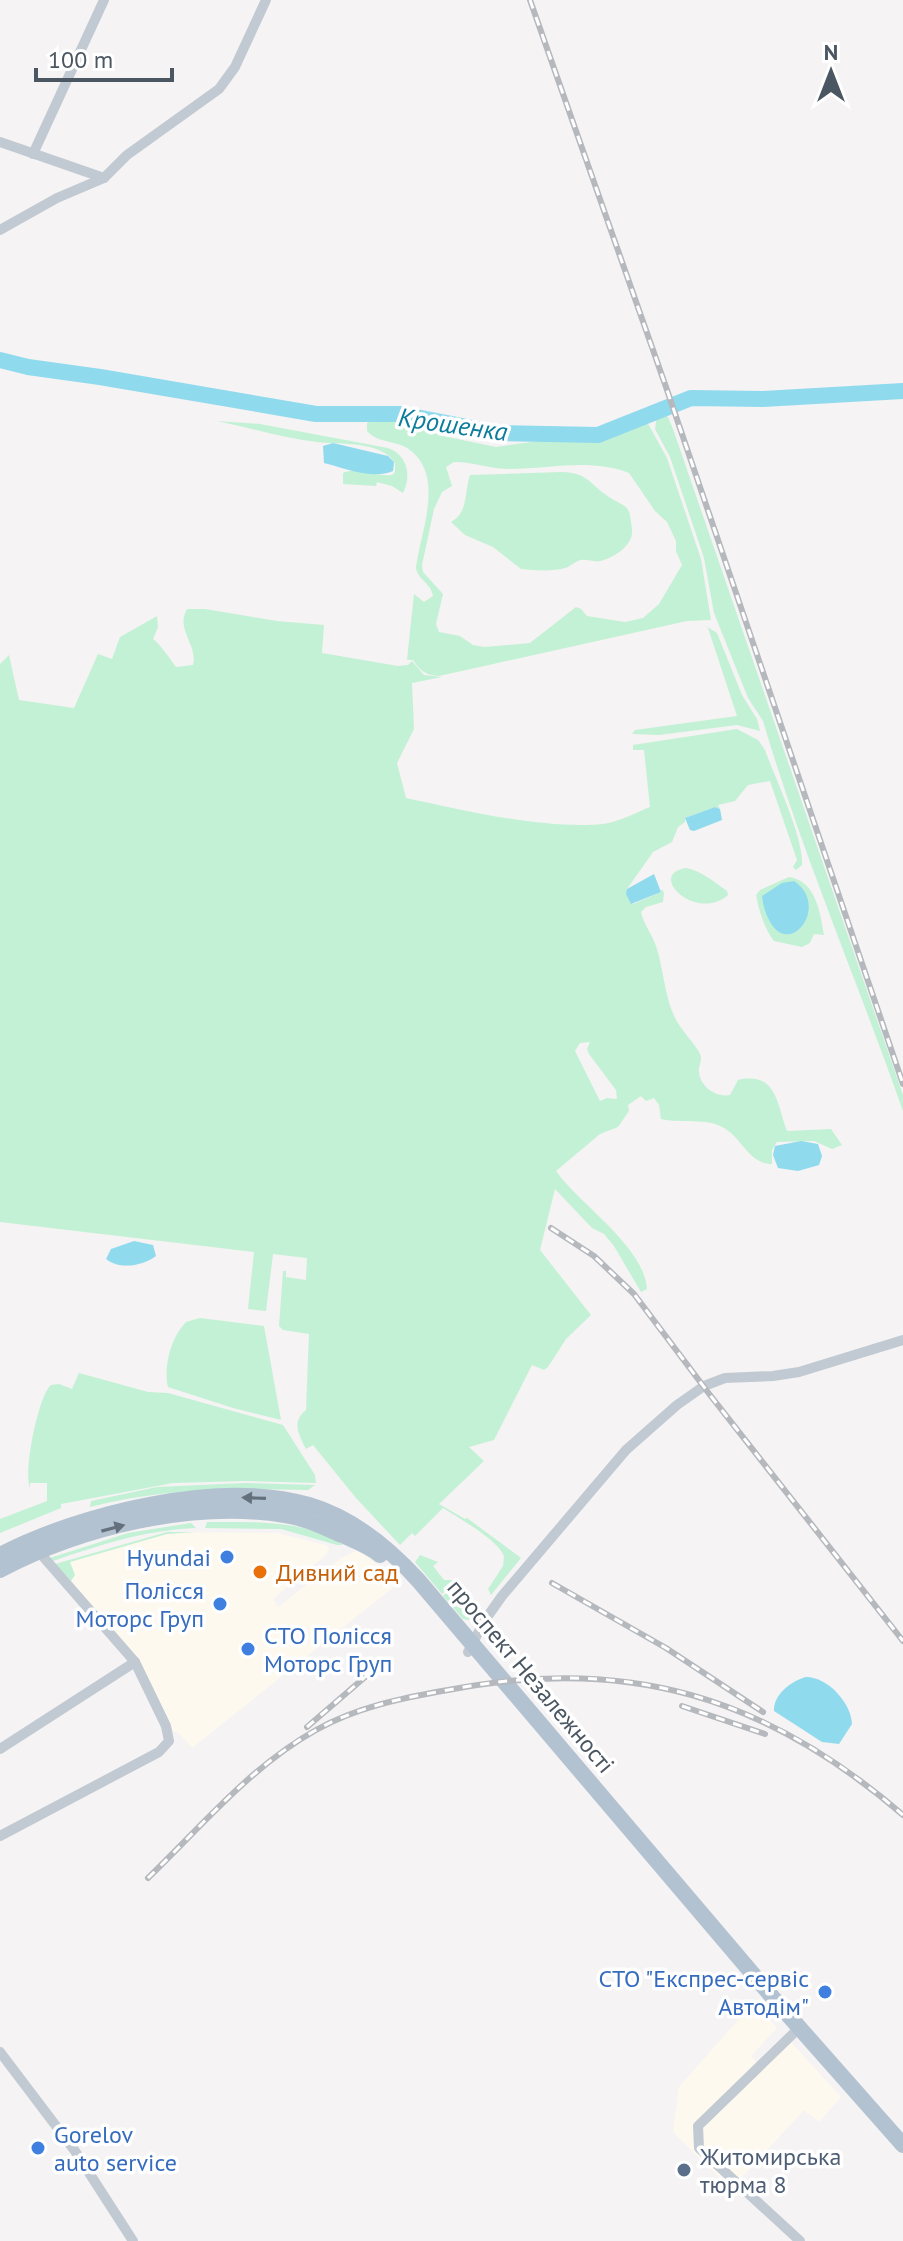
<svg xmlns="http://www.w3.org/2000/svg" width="903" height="2241" font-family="'PT Sans',sans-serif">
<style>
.commercial{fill:#fdf9ef}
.green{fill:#c3f1d5;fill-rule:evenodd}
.water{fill:#90daee}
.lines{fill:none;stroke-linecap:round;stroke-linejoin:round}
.river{stroke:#90daee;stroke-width:16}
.street{stroke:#c1cad2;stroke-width:10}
.primary{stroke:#b3c2d1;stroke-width:16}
.rail-casing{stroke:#b5b8bd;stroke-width:6}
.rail{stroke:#fff;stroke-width:3;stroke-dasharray:9;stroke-linecap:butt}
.oneway{fill:#64717d}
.shop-dot{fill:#3f7fe0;stroke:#fff;stroke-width:3}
.food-dot{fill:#e8710a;stroke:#fff;stroke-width:3}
.service-dot{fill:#5c6f8a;stroke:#fff;stroke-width:3}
.labels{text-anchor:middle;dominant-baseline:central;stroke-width:7;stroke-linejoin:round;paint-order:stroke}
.shop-label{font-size:24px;fill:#366cbe;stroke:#fff;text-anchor:end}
.food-label{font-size:24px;fill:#c56008;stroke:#fff;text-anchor:start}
.street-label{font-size:24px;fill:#4a5661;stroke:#fff}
.service-label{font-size:24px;fill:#4e5e75;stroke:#fff;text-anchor:start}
.water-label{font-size:26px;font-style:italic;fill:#0c7c9b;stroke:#fff}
</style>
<rect width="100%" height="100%" fill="#f5f3f3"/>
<g class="commercial">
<polygon points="167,1532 278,1533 326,1545 329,1549 327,1554 273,1599 278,1607 341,1558 358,1550 400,1582 192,1748 180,1734 173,1731 146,1675 55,1564"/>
<polygon points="755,2001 777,2028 751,2056 762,2067 790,2041 841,2097 819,2122 804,2110 731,2189 673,2132 679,2087"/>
</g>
<g class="green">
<path d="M661,413L668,417L673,429L903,1095V1111C857,980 802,853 763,721L748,698L714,613L704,558L670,457L655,429L657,415Z"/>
<path d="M641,418L646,420L667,458L701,559L711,620L687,621L439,676C426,675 420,671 413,660H407L414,594L424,602L433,596C431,583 418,580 416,568C420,532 447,474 407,448C394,440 377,443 367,431V423L373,420L412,419L428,424L438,435L496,447L603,432L625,421ZM454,462C473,462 491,469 510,469C549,469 591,458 629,473L655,511L667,522L676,541V551L682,565L659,604L643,618L625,622L587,616L581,609L576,607L530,643L484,647L473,645L460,636L439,632L436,624L443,594L423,572L422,565L434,509L442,492L452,486L446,467Z"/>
<path d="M217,421L260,424L388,448C407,455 412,475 403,493L392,486L377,482L376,486L343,484V473C356,467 377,477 392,475L395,472V463C380,440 340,445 317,442C284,438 250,428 217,421Z"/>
<path d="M562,472C589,473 589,484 609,497C628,509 629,503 632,529C634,545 614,558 600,561C594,562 587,559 581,560C575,561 570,567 565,568C551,572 535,570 521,569L493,547L465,535L451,522C469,512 464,492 470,475Z"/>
<path d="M187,609H205L277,621L324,625L322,653L398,666L408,665L412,661L424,675L442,677L412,683L414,729L397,763L406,798C461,810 547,830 603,824C619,822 635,813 650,807L644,750H633V745L737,729L758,740L765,750C775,778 804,838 802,865L796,870L793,867L797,860L770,781L748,785L735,801L718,805L720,809L715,807L685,818V822L678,827L672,842L653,852L627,889L633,904L661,892L662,889L664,893L663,902L646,907L641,912C644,925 652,934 656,946C664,970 664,995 675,1018C681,1030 696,1045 700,1054C703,1060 698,1066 699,1072C700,1087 717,1098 730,1095L738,1080C777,1071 777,1105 787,1131L831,1129L842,1145L832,1149L814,1141L777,1142L772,1150V1164C749,1164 743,1139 724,1128C707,1117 681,1124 661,1119L659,1105L654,1098L646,1101L641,1096L628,1105L629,1111L618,1127L600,1134L556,1171C579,1204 644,1246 647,1289L641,1292L614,1246L604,1234L592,1228L555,1189L540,1250L591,1315L566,1339L548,1367L544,1370L532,1365L494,1440L469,1447L484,1461L439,1504L465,1519L467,1518L521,1558L491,1595L488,1589L503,1566L504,1556C497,1539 460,1519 443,1508L415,1536L412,1533L400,1545L356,1498L313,1445L306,1449C299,1435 291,1422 306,1410L309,1334L283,1330L279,1326L283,1271H286V1277L306,1280L307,1258L273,1254L266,1311L248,1309L254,1252L0,1222V664L9,655L19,700L74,708L98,654L112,659L120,637L157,616L158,627L153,639C158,642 172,661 176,667L193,665C198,644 175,630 187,609ZM590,1042L587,1049L589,1054L616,1090L617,1099L607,1098L600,1101L575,1051L580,1043Z"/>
<polygon points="704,625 717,633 742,695 757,719 760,731 737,725 659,735 632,734 635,730 737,716 708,628"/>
<path d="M686,868C702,871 714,882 727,891L728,895C696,923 646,874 686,868Z"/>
<path d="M789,877C816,881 820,912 824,935L814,934L810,943L802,947L774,941C764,928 759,911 756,895L760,890Z"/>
<path d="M200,1318L264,1326L281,1420L233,1408L168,1387C163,1367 171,1337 186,1322Z"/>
<path d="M79,1373L148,1392L168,1393L283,1425L315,1475L316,1483L245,1481L173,1483L61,1504V1508L0,1533V1519L47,1501V1483H30V1488C23,1473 38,1396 51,1385L59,1384L72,1389Z"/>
<path d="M245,1483L315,1485L308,1490C233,1488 162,1488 90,1507L91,1501L157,1487Z"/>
<path d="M207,1522C252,1522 305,1519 343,1545H337L281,1529L205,1528Z"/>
<path d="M191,1523L196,1528C146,1530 99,1545 53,1561L50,1558L128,1533Z"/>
<polygon points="167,1532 195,1532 167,1534 70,1562 75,1575 71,1581 55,1564"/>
<polygon points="420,1555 438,1562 433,1566 444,1580 456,1580 442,1594 415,1562"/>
<path d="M457,1581C468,1592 479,1606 469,1620L463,1619L443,1596Z"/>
</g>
<g class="water">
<path d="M333,443L388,456L394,462L393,471C373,480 344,468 324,463L323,446Z"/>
<polygon points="715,807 720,809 722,820 694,831 690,830 685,818"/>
<polygon points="654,874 661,892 631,904 626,894 627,889"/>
<path d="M794,881C831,906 789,960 769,920C765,912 763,905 762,896L782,883Z"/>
<polygon points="801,1141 818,1144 822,1156 819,1165 798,1171 778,1168 773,1155 775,1146"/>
<path d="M134,1241L153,1245L156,1256C143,1266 119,1270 106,1259L111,1249Z"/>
<path d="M806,1677C828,1677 851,1703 852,1724L839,1744L822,1742L774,1711C773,1695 791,1681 806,1677Z"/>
</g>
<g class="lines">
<polyline class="river" points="0,360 28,367 100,377 316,414 401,414 498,433 598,435 691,398 763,399 903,391"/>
<g class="street">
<polyline points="0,142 104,178"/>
<polyline points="33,154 104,0"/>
<polyline points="0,230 57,198 104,178 127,155 219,89 235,67 266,0"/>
<polyline points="468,1652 485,1620 502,1596 626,1450 677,1405 704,1386 725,1378 773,1376 799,1372 903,1340"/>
<polyline points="0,1749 135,1662"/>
<polyline points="0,1836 159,1752 169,1741 166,1726 135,1662 39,1552"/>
<polyline points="799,2028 698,2126 699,2148 800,2241"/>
<polyline points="0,2052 75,2151 133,2241"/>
</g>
<g class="primary">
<path d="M0,1555C81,1513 219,1479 309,1505C353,1518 388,1547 418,1580L774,1999L903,2145"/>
<path d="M0,1570C81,1527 193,1500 285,1515C305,1518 323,1527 342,1535C355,1541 369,1546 380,1555"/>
</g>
<defs>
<g id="rail">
<polyline points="530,0 666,387 903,1084"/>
<polyline points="551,1228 594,1256 634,1294 710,1395 903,1641"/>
<polyline points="552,1583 666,1648 763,1712"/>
<polyline points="682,1706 765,1734"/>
<polyline points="307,1727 379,1665"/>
<path d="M148,1878C201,1827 250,1767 316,1730C357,1707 402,1698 448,1690C628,1655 766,1697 903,1815"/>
</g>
</defs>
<use href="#rail" class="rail-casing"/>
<use href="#rail" class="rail"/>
</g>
<defs><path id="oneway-solid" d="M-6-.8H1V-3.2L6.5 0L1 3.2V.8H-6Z" transform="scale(2)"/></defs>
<g class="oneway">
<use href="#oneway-solid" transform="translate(254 1498) rotate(-178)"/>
<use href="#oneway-solid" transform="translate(113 1528) rotate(-15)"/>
</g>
<g class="shop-dot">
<circle cx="227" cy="1557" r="8"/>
<circle cx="220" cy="1604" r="8"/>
<circle cx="248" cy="1649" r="8"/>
<circle cx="825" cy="1992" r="8"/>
<circle cx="38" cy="2148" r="8"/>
</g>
<circle class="food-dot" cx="260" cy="1572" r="8"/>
<circle class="service-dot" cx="684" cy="2170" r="8"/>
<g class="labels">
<g class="shop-label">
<text x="211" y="1557">Hyundai</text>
<text x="204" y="1590">Полісся<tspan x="204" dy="28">Моторс Груп</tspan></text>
<text x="264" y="1635" text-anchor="start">СТО Полісся<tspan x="264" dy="28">Моторс Груп</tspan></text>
<text x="809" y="1978">СТО "Експрес-сервіс<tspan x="809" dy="28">Автодім"</tspan></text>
<text x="54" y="2134" text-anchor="start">Gorelov<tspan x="54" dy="28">auto service</tspan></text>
</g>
<g class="food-label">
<text x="276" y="1572">Дивний сад</text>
</g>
<g class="street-label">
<text transform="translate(531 1676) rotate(50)">проспект Незалежності</text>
</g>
<g class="service-label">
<text x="700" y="2156">Житомирська<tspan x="700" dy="28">тюрма 8</tspan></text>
</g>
<g class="water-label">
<text transform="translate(453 424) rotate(8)">Крошенка</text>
</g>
</g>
<g transform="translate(831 72)" stroke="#ffffff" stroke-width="6" paint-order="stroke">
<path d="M0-6L14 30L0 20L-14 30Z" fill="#4a5661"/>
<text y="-12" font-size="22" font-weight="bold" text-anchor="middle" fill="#4a5661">N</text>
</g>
<path d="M36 68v12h136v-12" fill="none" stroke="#4a5661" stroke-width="4"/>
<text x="48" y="68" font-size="24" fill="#4a5661" stroke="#ffffff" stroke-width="6" paint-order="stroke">100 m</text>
</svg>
